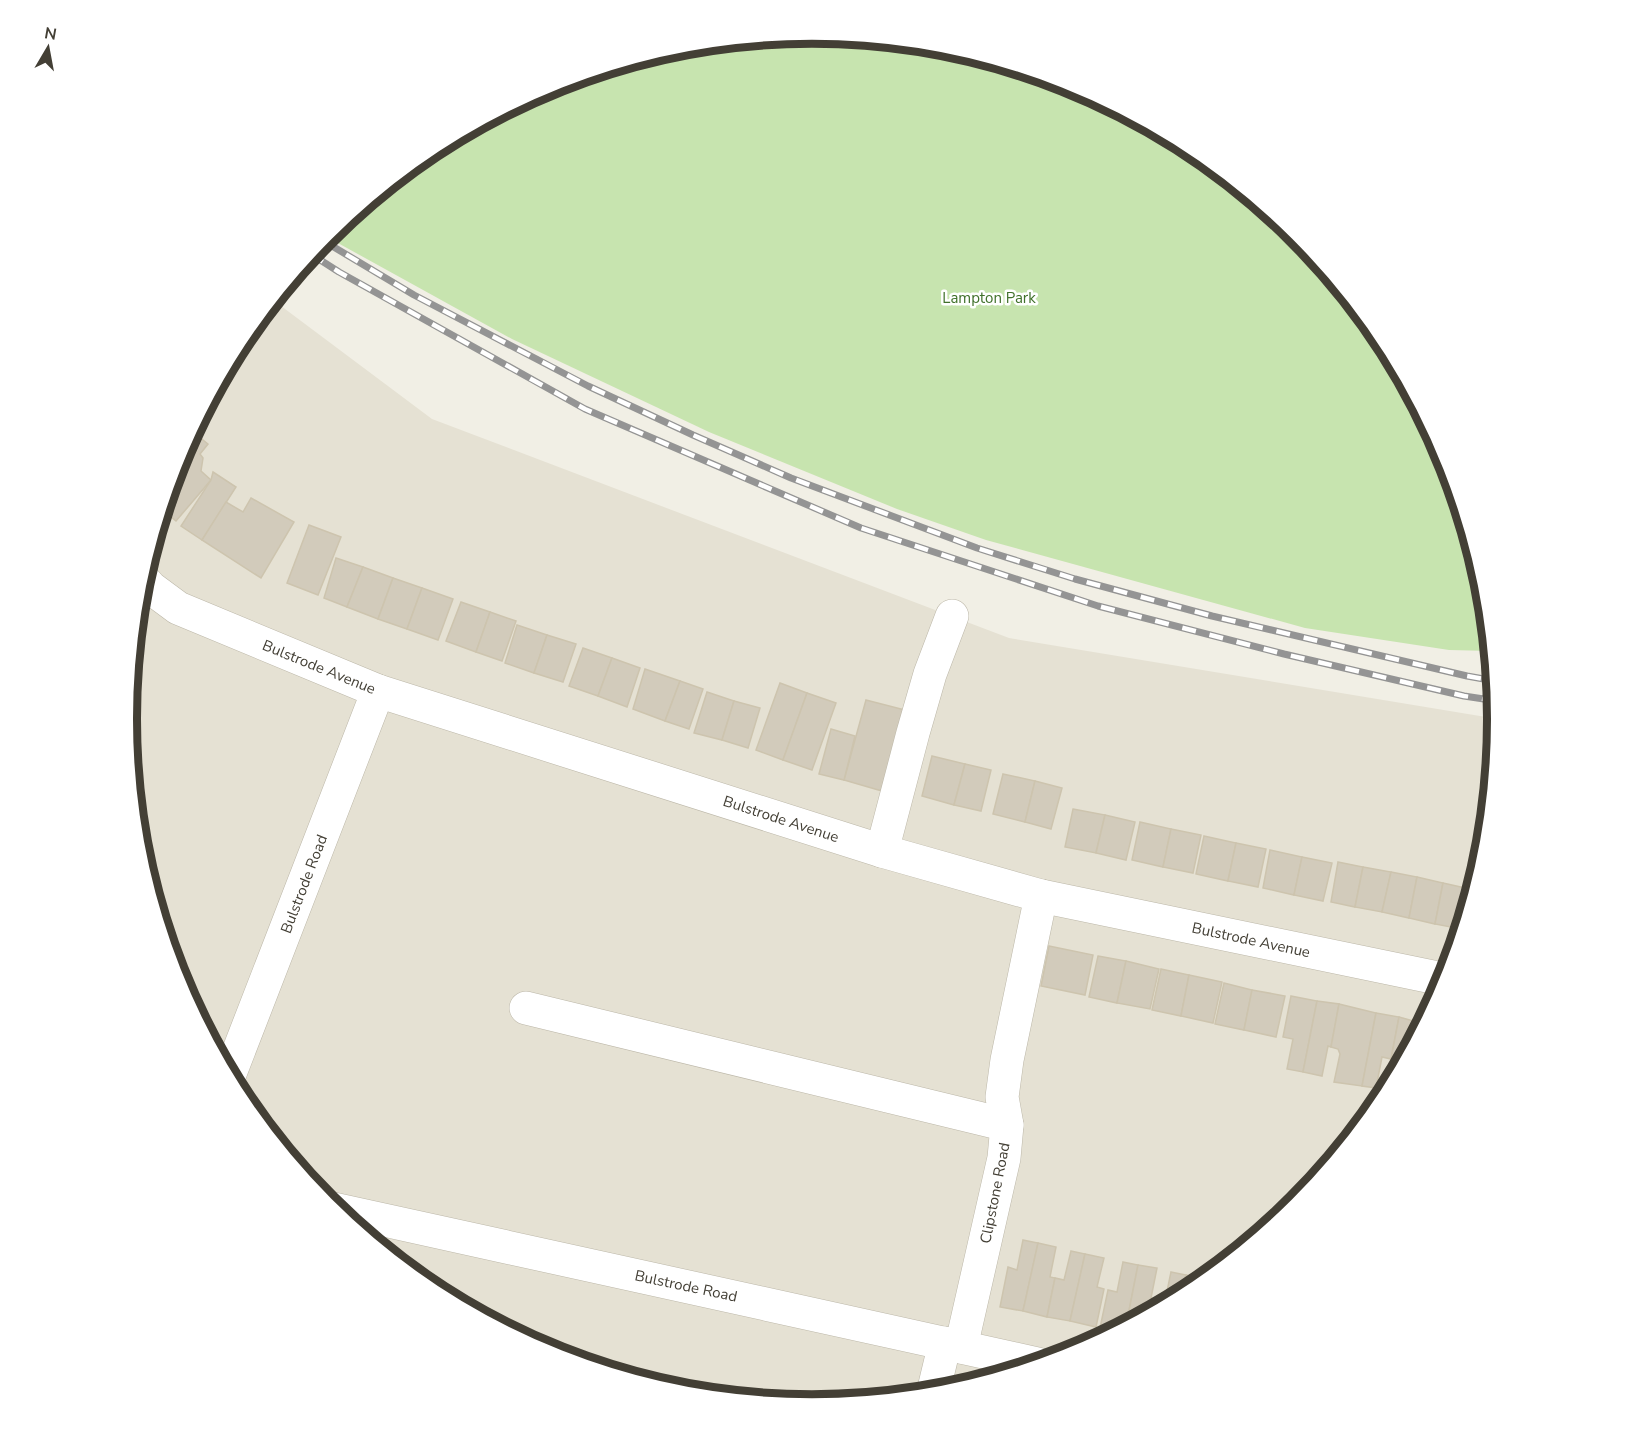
<svg xmlns="http://www.w3.org/2000/svg" width="1625" height="1438" font-family="'Nunito Sans',sans-serif">
<style>
.residential{fill:#e5e1d3}
.green{fill:#c7e4af}
.building{fill:#d2cbbb;stroke:#cdc4ae;stroke-width:1.5}
.lines{fill:none;stroke-linecap:round;stroke-linejoin:round}
.minor-casing{stroke:#bcb7a8;stroke-width:34}
.minor{stroke:#fff;stroke-width:33}
.rail-casing{stroke:#949494;stroke-width:7}
.rail{stroke:#fff;stroke-width:4.5;stroke-dasharray:14;stroke-linecap:butt}
.labels{text-anchor:middle;dominant-baseline:central;stroke-width:5;stroke-linejoin:round;paint-order:stroke}
.park-label{font-size:15px;fill:#40712b;stroke:#fff}
.street-label{font-size:15px;fill:#433f35;stroke:#fff}
.rim{fill:none;stroke:#433f35;stroke-width:8}
</style>
<rect width="100%" height="100%" fill="#f1efe5"/>
<polygon class="residential" points="273,300 432,419 1009,638 1498,719 1485,853 1446,982 1383,1100 1297,1204 1193,1290 1075,1353 946,1392 812,1405 678,1392 550,1353 431,1289 327,1204 242,1100 179,981 140,852 127,719 140,585 179,456 242,338"/>
<polygon class="green" points="812,33 947,46 1075,85 1194,149 1298,234 1383,338 1446,457 1485,586 1492,651 1449,650 1305,628 986,540 897,509 709,432 512,339 327,237 328,233 432,148 550,85 679,46"/>
<g class="building">
<polygon points="192,431 208,444 200,454 203,458 201,471 211,480 176,521 163,510 179,456"/>
<polygon points="213,472 236,487 202,540 181,526 211,480"/>
<polygon points="251,498 294,522 261,578 202,540 226,502 243,512"/>
<polygon points="309,525 341,537 318,595 287,583"/>
<polygon points="336,558 363,567 347,607 324,598"/>
<polygon points="363,567 393,578 378,619 347,607"/>
<polygon points="393,578 422,588 407,629 378,619"/>
<polygon points="422,588 453,599 438,640 407,629"/>
<polygon points="461,602 490,612 476,652 446,641"/>
<polygon points="490,612 516,621 502,661 476,652"/>
<polygon points="517,625 547,635 534,673 505,663"/>
<polygon points="547,635 576,644 563,682 534,673"/>
<polygon points="583,648 612,658 598,696 569,686"/>
<polygon points="612,658 640,668 627,707 598,696"/>
<polygon points="645,669 680,681 665,721 633,709"/>
<polygon points="680,681 703,689 689,729 665,721"/>
<polygon points="780,683 807,693 783,760 756,750"/>
<polygon points="707,692 734,701 722,740 694,733"/>
<polygon points="807,693 836,703 812,770 783,760"/>
<polygon points="866,700 905,710 882,791 844,780"/>
<polygon points="734,701 760,708 748,748 722,740"/>
<polygon points="831,729 855,736 844,780 819,774"/>
<polygon points="932,756 965,764 954,805 922,796"/>
<polygon points="965,764 991,770 981,811 954,805"/>
<polygon points="1003,774 1035,781 1025,822 993,814"/>
<polygon points="1035,781 1062,788 1051,829 1025,822"/>
<polygon points="1073,809 1105,815 1096,853 1065,847"/>
<polygon points="1105,815 1135,822 1126,860 1096,853"/>
<polygon points="1140,822 1171,829 1163,867 1132,860"/>
<polygon points="1171,829 1201,835 1193,873 1163,867"/>
<polygon points="1204,836 1236,843 1228,881 1196,874"/>
<polygon points="1236,843 1266,849 1258,887 1228,881"/>
<polygon points="1270,850 1302,857 1294,895 1263,888"/>
<polygon points="1302,857 1332,863 1323,901 1294,895"/>
<polygon points="1338,862 1363,867 1355,907 1331,902"/>
<polygon points="1363,867 1391,872 1382,912 1355,907"/>
<polygon points="1391,872 1417,877 1409,918 1382,912"/>
<polygon points="1417,877 1443,883 1435,924 1409,918"/>
<polygon points="1443,883 1470,889 1461,929 1435,924"/>
<polygon points="1470,889 1474,890 1462,929 1461,929"/>
<polygon points="1049,946 1093,955 1085,995 1041,986"/>
<polygon points="1098,956 1126,961 1117,1003 1089,997"/>
<polygon points="1126,961 1159,969 1150,1009 1117,1003"/>
<polygon points="1161,969 1189,975 1181,1016 1152,1010"/>
<polygon points="1189,975 1222,982 1213,1023 1181,1016"/>
<polygon points="1224,983 1252,990 1244,1030 1215,1024"/>
<polygon points="1252,990 1285,996 1276,1037 1244,1030"/>
<polygon points="1291,996 1317,1001 1303,1072 1287,1069 1293,1039 1283,1037"/>
<polygon points="1317,1001 1339,1004 1331,1047 1328,1046 1322,1076 1303,1072"/>
<polygon points="1339,1004 1376,1013 1362,1086 1334,1082 1340,1054 1338,1049 1331,1047"/>
<polygon points="1376,1013 1399,1017 1391,1059 1382,1057 1376,1088 1362,1086"/>
<polygon points="1399,1017 1424,1024 1396,1076 1399,1060 1391,1059"/>
<polygon points="1023,1240 1038,1243 1023,1311 1000,1307 1008,1267 1017,1270"/>
<polygon points="1038,1243 1056,1247 1050,1277 1055,1278 1047,1317 1023,1311"/>
<polygon points="1071,1251 1085,1254 1070,1321 1047,1317 1055,1278 1064,1280"/>
<polygon points="1085,1254 1104,1258 1097,1287 1104,1289 1096,1327 1070,1321"/>
<polygon points="1123,1262 1138,1265 1126,1326 1115,1331 1100,1328 1108,1290 1117,1292"/>
<polygon points="1138,1265 1157,1268 1151,1298 1155,1299 1153,1311 1126,1326"/>
<polygon points="1171,1272 1186,1275 1181,1296 1153,1311 1155,1299 1165,1301"/>
<polygon points="1186,1275 1204,1279 1203,1281 1193,1290 1181,1296"/>
</g>
<g class="lines">
<defs>
<g id="minor">
<polyline points="142,578 151,588 178,608 378,691 882,851 1041,896 1447,980"/>
<polyline points="882,851 913,733 930,674 952,616"/>
<polyline points="526,1008 1007,1125"/>
<polyline points="229,1076 378,691"/>
<polyline points="334,1209 1038,1364"/>
<polyline points="961,1347 1004,1158 1007,1125 1002,1097 1007,1060 1041,896"/>
<polyline points="933,1393 945,1343"/>
</g>
</defs>
<use href="#minor" class="minor-casing"/>
<use href="#minor" class="minor"/>
<defs>
<g id="rail">
<polyline points="322,240 414,295 588,386 693,435 791,478 977,548 1075,579 1212,616 1467,676 1495,681"/>
<polyline points="311,254 339,272 585,409 861,528 1098,606 1284,654 1464,696 1497,701"/>
</g>
</defs>
<use href="#rail" class="rail-casing"/>
<use href="#rail" class="rail"/>
</g>
<g class="labels">
<g class="park-label">
<text x="989" y="298">Lampton Park</text>
</g>
<g class="street-label">
<text transform="translate(319 667) rotate(22)">Bulstrode Avenue</text>
<text transform="translate(781 819) rotate(18)">Bulstrode Avenue</text>
<text transform="translate(304 884) rotate(-69)">Bulstrode Road</text>
<text transform="translate(1251 940) rotate(12)">Bulstrode Avenue</text>
<text transform="translate(995 1193) rotate(-79)">Clipstone Road</text>
<text transform="translate(686 1286) rotate(12)">Bulstrode Road</text>
</g>
</g>
<path d="M0 0H1625V1438H0ZM137 719a675 675 0 1 1 1350 0a675 675 0 1 1-1350 0Z" fill="#fff" fill-rule="evenodd"/>
<path class="rim" d="M137 719a675 675 0 1 1 1350 0a675 675 0 1 1-1350 0Z"/>
<g transform="translate(48 48) rotate(10)" stroke="#ffffff" stroke-width="4.5" paint-order="stroke">
<path d="M0-4.5L10 22L0 15L-10 22Z" fill="#433f35"/>
<text y="-9" font-size="16" font-weight="bold" text-anchor="middle" fill="#433f35">N</text>
</g>
</svg>
